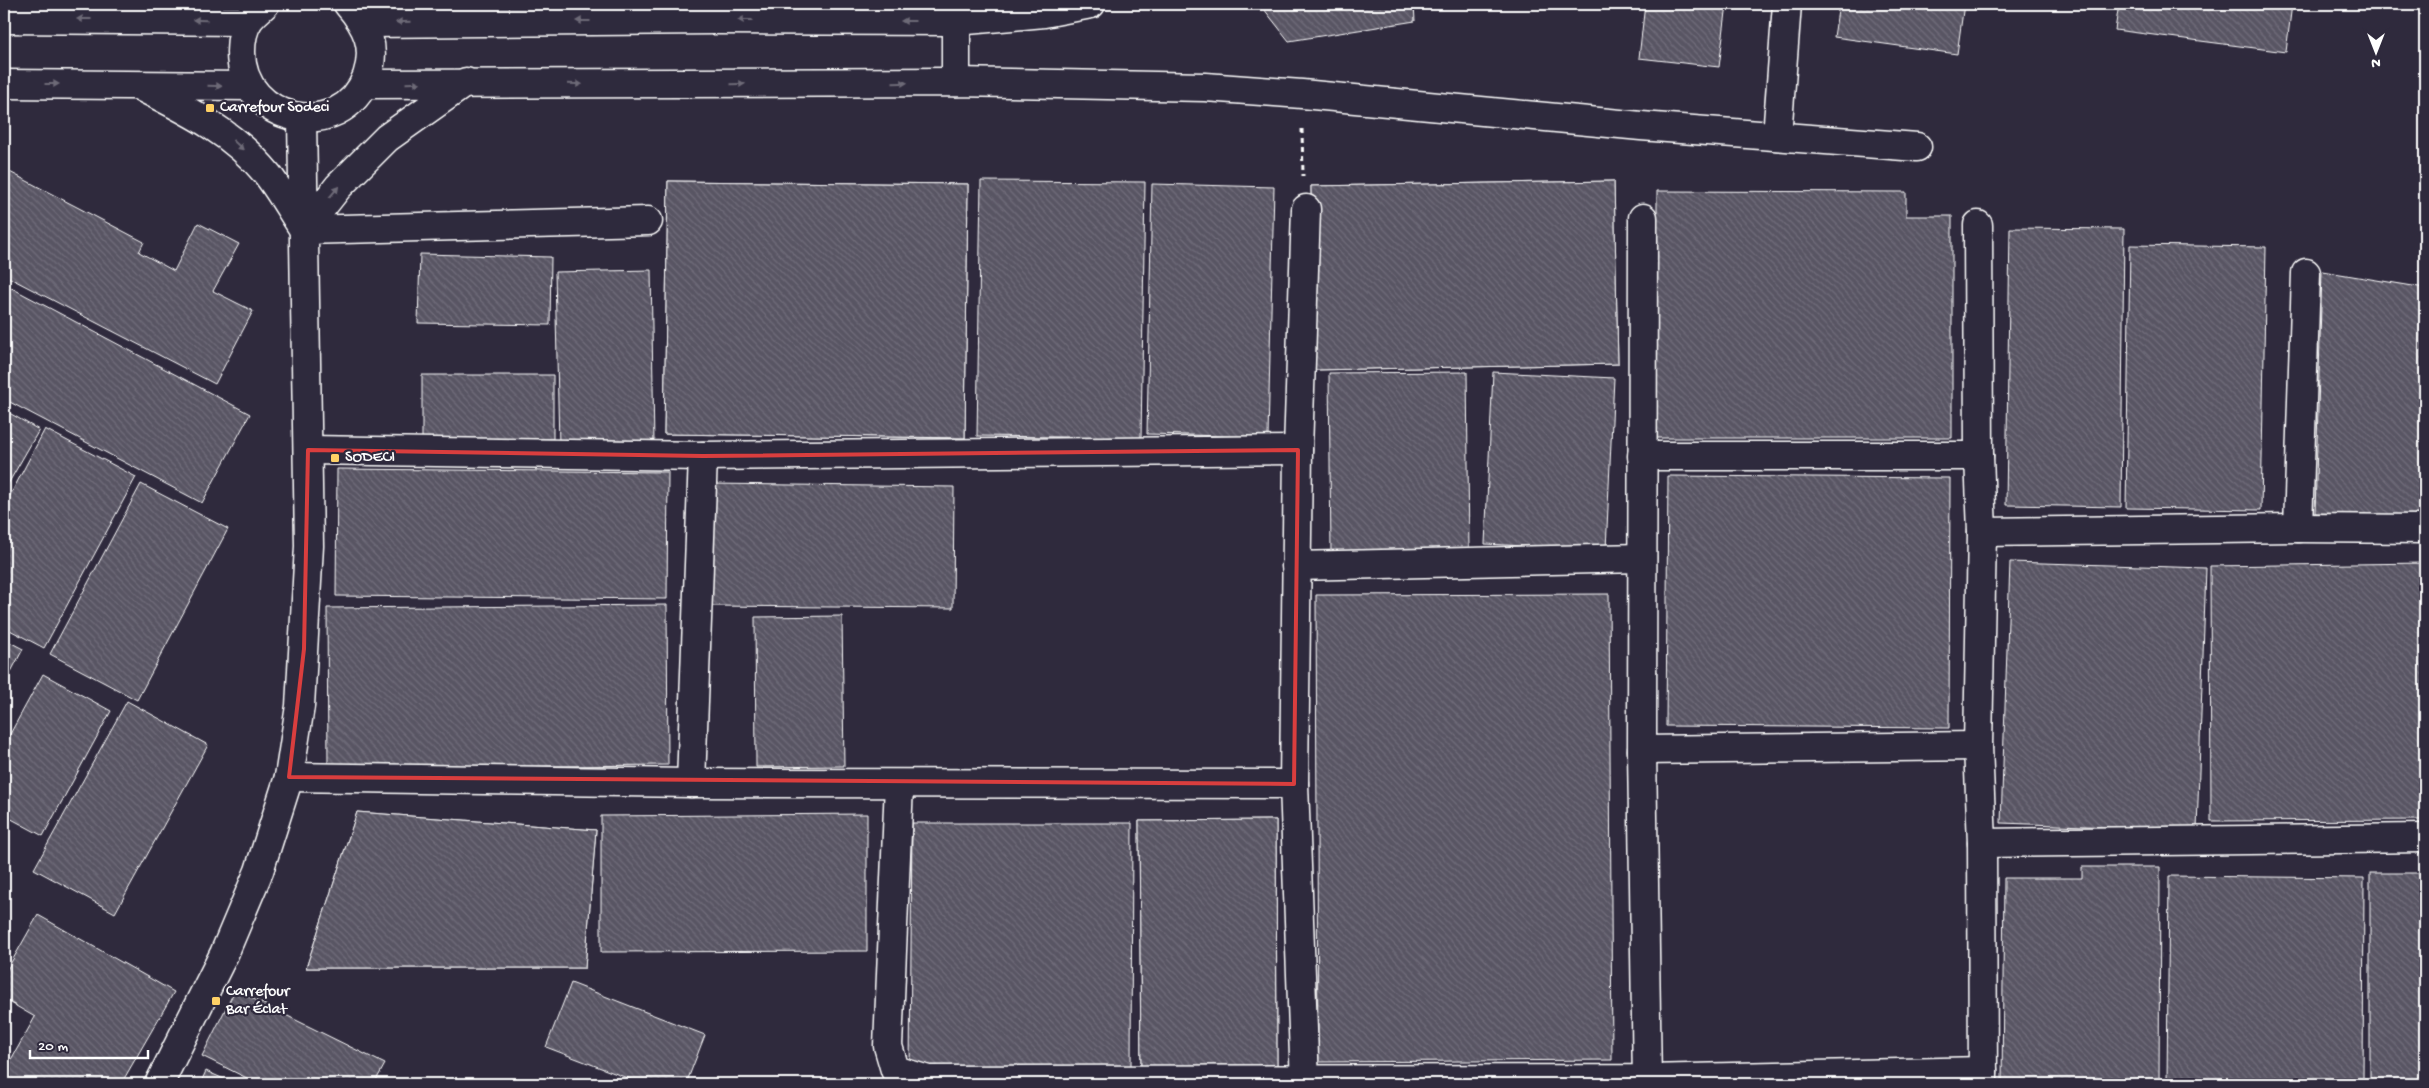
<svg xmlns="http://www.w3.org/2000/svg" width="2429" height="1088" font-family="'Gochi Hand',sans-serif">
<style>
.building{fill:url(#building-back-hatch);stroke:#fff}
.lines{fill:none;stroke-linecap:round;stroke-linejoin:round}
.street-casing{stroke:#fff;stroke-width:31}
.secondary-casing{stroke:#fff;stroke-width:31}
.path{stroke:#fff;stroke-width:3;stroke-dasharray:5 4;stroke-linecap:butt}
.street{stroke:#2f2a3d;stroke-width:28}
.secondary{stroke:#2f2a3d;stroke-width:28}
.oneway{fill:#6d6a77}
.marked{fill:none;stroke:#da3e3e;stroke-width:4;stroke-linejoin:round}
.poi-dot{fill:#ffd166;stroke:#2f2a3d;stroke-width:2}
.labels{text-anchor:middle;dominant-baseline:central;stroke-width:4.5;stroke-linejoin:round;paint-order:stroke}
.poi-label{font-size:16px;fill:#fff;stroke:#2f2a3d;text-anchor:start}
</style>
<defs>
<pattern id="building-back-hatch" width="6" height="6" patternUnits="userSpaceOnUse" patternTransform="scale(1.25)"><rect width="6" height="6" fill="#595564"/><path d="M-1 5l2 2M0 0l6 6M5-1l2 2" fill="none" stroke="#726e7b"/></pattern>
</defs>
<rect width="100%" height="100%" fill="#2f2a3d"/>
<filter id="ink" filterUnits="userSpaceOnUse"><feTurbulence type="fractalNoise" baseFrequency=".02" numOctaves="2"/><feDisplacementMap in="SourceGraphic" scale="10" xChannelSelector="R" yChannelSelector="G"/><feConvolveMatrix kernelMatrix="1 2 1 2 8 2 1 2 1" color-interpolation-filters="sRGB"/></filter>
<g filter="url(#ink)">
<g class="building">
<polygon points="1260,4 1414,4 1415,21 1289,41"/>
<polygon points="1645,4 1727,4 1719,67 1639,58"/>
<polygon points="1839,4 1964,4 1957,54 1834,37"/>
<polygon points="2119,4 2292,4 2286,52 2115,30"/>
<polygon points="4,169 144,242 139,252 174,271 198,223 239,244 213,291 253,311 215,384 4,275"/>
<polygon points="668,181 968,184 965,438 664,434"/>
<polygon points="668,181 968,184 965,438 664,434"/>
<polygon points="981,181 1145,182 1141,438 977,436"/>
<polygon points="1614,181 1618,364 1314,370 1311,186"/>
<polygon points="1614,181 1618,364 1314,370 1311,186"/>
<polygon points="1152,184 1274,187 1268,437 1147,434"/>
<polygon points="1657,191 1906,192 1906,216 1952,216 1952,438 1657,438"/>
<polygon points="2010,228 2124,229 2121,507 2006,505"/>
<polygon points="2130,245 2266,247 2261,510 2126,508"/>
<polygon points="420,254 551,257 550,325 418,323"/>
<polygon points="651,270 654,443 559,445 555,272"/>
<polygon points="2322,271 2425,288 2425,516 2315,513"/>
<polygon points="4,284 250,414 202,503 4,399"/>
<polygon points="1467,372 1469,551 1331,553 1329,373"/>
<polygon points="1493,372 1614,378 1606,550 1485,544"/>
<polygon points="422,375 553,375 553,439 422,438"/>
<polygon points="4,410 39,430 4,491"/>
<polygon points="45,429 136,477 44,648 4,627 4,507"/>
<polygon points="337,469 668,472 667,599 336,596"/>
<polygon points="1668,476 1950,478 1949,728 1666,726"/>
<polygon points="141,484 228,529 137,700 50,654"/>
<polygon points="712,484 954,487 953,608 711,606"/>
<polygon points="2010,562 2206,568 2197,830 2001,823"/>
<polygon points="2425,563 2425,820 2211,821 2210,566"/>
<polygon points="1609,594 1612,1060 1318,1062 1316,595"/>
<polygon points="667,605 668,765 328,768 327,608"/>
<polygon points="842,616 844,766 756,767 755,617"/>
<polygon points="4,639 23,649 4,685"/>
<polygon points="43,674 111,711 43,836 4,815 4,745"/>
<polygon points="127,701 208,745 115,913 34,869"/>
<polygon points="357,812 596,830 585,968 306,968"/>
<polygon points="357,812 596,830 585,968 306,968"/>
<polygon points="867,814 867,951 601,952 601,816"/>
<polygon points="1276,820 1277,1067 1141,1068 1139,821"/>
<polygon points="1276,820 1277,1067 1141,1068 1139,821"/>
<polygon points="912,823 1132,823 1131,1071 910,1070"/>
<polygon points="2082,867 2160,867 2159,1084 2002,1084 2004,878 2082,878"/>
<rect x="2370" y="873" width="55" height="211"/>
<polygon points="2169,876 2364,878 2363,1084 2167,1084"/>
<polygon points="38,915 174,992 121,1084 12,1084 4,1080 4,1072 35,1017 4,999 4,975"/>
<polygon points="571,983 705,1035 686,1084 643,1084 546,1047"/>
<polygon points="235,990 385,1064 374,1084 259,1084 202,1056"/>
<polygon points="206,1071 235,1084 200,1084"/>
</g>
<g class="lines">
<defs>
<g id="street">
<polyline points="956,21 956,82"/>
<polyline points="364,23 716,20 956,21 1044,13 1091,4"/>
<polyline points="364,84 956,82 1205,87 1302,94 1641,126 1917,147"/>
<polyline points="1777,136 1787,4"/>
<polyline points="1643,218 1642,750 1647,1084"/>
<polyline points="1978,225 1979,456 1982,532 1978,746 1982,843 1983,1084"/>
<polyline points="304,230 648,221"/>
<polyline points="304,230 338,187 387,138 466,82"/>
<polyline points="308,450 703,456 1298,450"/>
<polyline points="1642,456 1979,456"/>
<polyline points="2298,528 2306,273"/>
<polyline points="1982,532 2298,528 2425,529"/>
<polyline points="1296,566 1642,558"/>
<polyline points="1642,750 1978,746"/>
<polyline points="289,777 691,783 1294,784"/>
<polyline points="691,783 703,456"/>
<polyline points="899,784 888,1046 895,1070 928,1080 1647,1079 1983,1071"/>
<polyline points="1982,843 2425,838"/>
<polyline points="1305,1084 1294,784 1298,450 1306,209"/>
</g>
<g id="secondary">
<path d="M265,4C260,9 253,14 249,20C243,29 241,42 241,52C241,123 342,144 367,76C377,47 367,26 348,4"/>
<polyline points="4,19 248,21"/>
<polyline points="4,84 248,86"/>
<path d="M143,88C189,111 234,133 268,175C281,192 292,212 304,230"/>
<polyline points="159,1084 224,954 259,871 289,777 300,706 309,546 302,119"/>
</g>
</defs>
<use href="#street" class="street-casing"/>
<use href="#secondary" class="secondary-casing"/>
<polyline class="path" points="1302,129 1303,176"/>
<use href="#street" class="street"/>
<use href="#secondary" class="secondary"/>
</g>
<defs><path id="oneway-solid" d="M-6-.8H1V-3.2L6.5 0L1 3.2V.8H-6Z" transform="scale(1.25)"/></defs>
<g class="oneway">
<use href="#oneway-solid" transform="translate(84 19) rotate(180)"/>
<use href="#oneway-solid" transform="translate(200 20) rotate(-179)"/>
<use href="#oneway-solid" transform="translate(745 20) rotate(-180)"/>
<use href="#oneway-solid" transform="translate(583 21) rotate(180)"/>
<use href="#oneway-solid" transform="translate(908 21) rotate(-180)"/>
<use href="#oneway-solid" transform="translate(403 22) rotate(179)"/>
<use href="#oneway-solid" transform="translate(413 83) rotate(-1)"/>
<use href="#oneway-solid" transform="translate(900 83) rotate(-1)"/>
<use href="#oneway-solid" transform="translate(52 84)"/>
<use href="#oneway-solid" transform="translate(575 84) rotate(1)"/>
<use href="#oneway-solid" transform="translate(738 84) rotate(-1)"/>
<use href="#oneway-solid" transform="translate(215 86) rotate(1)"/>
<use href="#oneway-solid" transform="translate(238 145) rotate(43)"/>
<use href="#oneway-solid" transform="translate(334 192) rotate(-50)"/>
</g>
</g>
<path class="marked" d="M308,450L703,456L1298,450L1294,784L289,777L304,649Z"/>
<g class="poi-dot">
<rect x="205" y="103" width="10" height="10" rx="2.5"/>
<rect x="330" y="453" width="10" height="10" rx="2.5"/>
<rect x="211" y="996" width="10" height="10" rx="2.5"/>
</g>
<g class="labels">
<g class="poi-label">
<text x="220" y="108">Carrefour Sodeci</text>
<text x="345" y="458">SODECI</text>
<text x="226" y="992">Carrefour<tspan x="226" dy="18">Bar Éclat</tspan></text>
</g>
</g>
<rect width="2429" height="1088" fill="none" stroke="#2f2a3d" stroke-width="20"/>
<rect x="10" y="10" width="2409" height="1068" fill="none" stroke="#fff" stroke-width="2" filter="url(#ink)"/>
<g transform="translate(2376 52) rotate(180)" stroke="#2f2a3d" stroke-width="4" paint-order="stroke">
<path d="M0-4L9 19L0 12L-9 19Z" fill="#ffffff"/>
<text y="-8" font-size="14" font-weight="bold" text-anchor="middle" fill="#ffffff">N</text>
</g>
<path d="M30 1050v8h118v-8" fill="none" stroke="#ffffff" stroke-width="2.5"/>
<text x="38" y="1050" font-size="15" fill="#ffffff" stroke="#2f2a3d" stroke-width="4" paint-order="stroke">20 m</text>
</svg>
